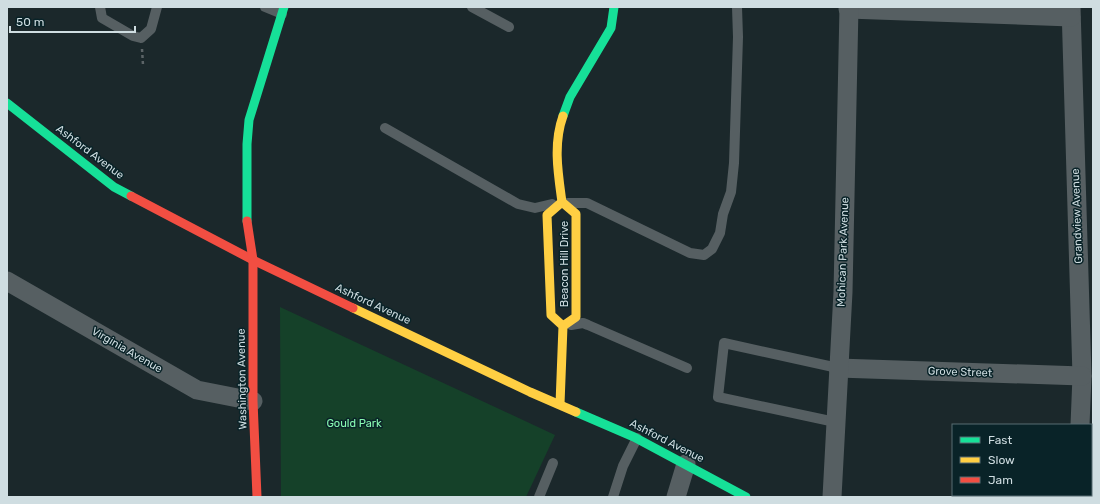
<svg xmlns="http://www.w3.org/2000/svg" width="1100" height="504" font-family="Rubik,sans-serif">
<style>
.green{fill:#154129}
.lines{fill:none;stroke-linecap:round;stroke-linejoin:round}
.path{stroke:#5c6467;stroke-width:2.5;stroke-dasharray:3 3;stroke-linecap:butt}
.lane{stroke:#565f62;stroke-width:10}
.street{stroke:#565f62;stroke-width:19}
.fast{stroke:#16e098;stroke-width:9}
.slow{stroke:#ffcf43;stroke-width:9}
.jam{stroke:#f24e42;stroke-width:9}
.labels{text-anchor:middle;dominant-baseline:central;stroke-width:3;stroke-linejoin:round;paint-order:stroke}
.street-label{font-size:11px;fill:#cfdde1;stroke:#092328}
.park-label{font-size:11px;fill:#88fab2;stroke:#092328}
</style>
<rect width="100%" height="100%" fill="#1b282b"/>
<polygon class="green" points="280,307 555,435 526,497 281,497"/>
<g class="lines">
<polyline class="path" points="142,49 143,65"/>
<g class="lane">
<polyline points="100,7 102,18 133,36 141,38 151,29 157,7"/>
<polyline points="265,7 282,14"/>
<polyline points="472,7 509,27"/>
<polyline points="385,128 518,204 535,208 552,204"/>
<polyline points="568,203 587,203 690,253 704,255 712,249 720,233 723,214 731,192 734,163 738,37 737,7"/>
<polyline points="571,325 583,323 588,325 687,368"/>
<polyline points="835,422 718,397 724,343 838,368"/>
<polyline points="539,497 553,463"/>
<polyline points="613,497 623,466 637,438"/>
</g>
<g class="street">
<polyline points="1071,7 1082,376 1080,425"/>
<polyline points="848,9 1071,17"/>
<polyline points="7,281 197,390 253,401"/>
<polyline points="838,368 1082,376"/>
<polyline points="676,497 686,464"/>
<polyline points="832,497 843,292 849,7"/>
<polyline points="1077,497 1077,495"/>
</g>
<g class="fast">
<polyline points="7,103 114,187 131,196"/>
<polyline points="563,116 570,97 611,28 614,7"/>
<polyline points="247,221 247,144 249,120 284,7"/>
<polyline points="576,412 634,437 746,497"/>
</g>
<g class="slow">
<polyline points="353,308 530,392 576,412"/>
<path d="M563,326L576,317V214L562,202C558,173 553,144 563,116"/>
<polyline points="560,404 563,326 551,315 547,215 562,202"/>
</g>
<g class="jam">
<polyline points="131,196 253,260 353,308"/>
<polyline points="247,221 253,260 253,401 257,497"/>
</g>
</g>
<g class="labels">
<g class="street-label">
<text transform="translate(90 152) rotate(37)">Ashford Avenue</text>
<text transform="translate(1077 216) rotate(-92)">Grandview Avenue</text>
<text transform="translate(843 252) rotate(-88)">Mohican Park Avenue</text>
<text transform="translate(564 264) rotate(-90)">Beacon Hill Drive</text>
<text transform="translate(373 304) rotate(25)">Ashford Avenue</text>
<text transform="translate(127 350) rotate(30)">Virginia Avenue</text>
<text transform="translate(960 372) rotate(2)">Grove Street</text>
<text transform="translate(242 379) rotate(-91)">Washington Avenue</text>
<text transform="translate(667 441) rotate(27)">Ashford Avenue</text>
</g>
<g class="park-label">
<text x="354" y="423">Gould Park</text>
</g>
</g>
<rect width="1100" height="504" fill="none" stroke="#cfdde1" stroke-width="16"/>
<rect x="952" y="424" width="140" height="72" fill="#092328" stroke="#586d72"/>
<rect x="960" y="437" width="20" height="6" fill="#16e098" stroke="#586d72"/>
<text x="988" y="444" font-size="12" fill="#cfdde1">Fast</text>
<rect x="960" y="457" width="20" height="6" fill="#ffcf43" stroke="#586d72"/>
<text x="988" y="464" font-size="12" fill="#cfdde1">Slow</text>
<rect x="960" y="477" width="20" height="6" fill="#f24e42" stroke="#586d72"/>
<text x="988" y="484" font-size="12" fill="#cfdde1">Jam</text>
<path d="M10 26v6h125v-6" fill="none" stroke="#cfdde1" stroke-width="2"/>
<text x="16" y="26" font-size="12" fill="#cfdde1" stroke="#092328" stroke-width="3" paint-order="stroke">50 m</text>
</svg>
